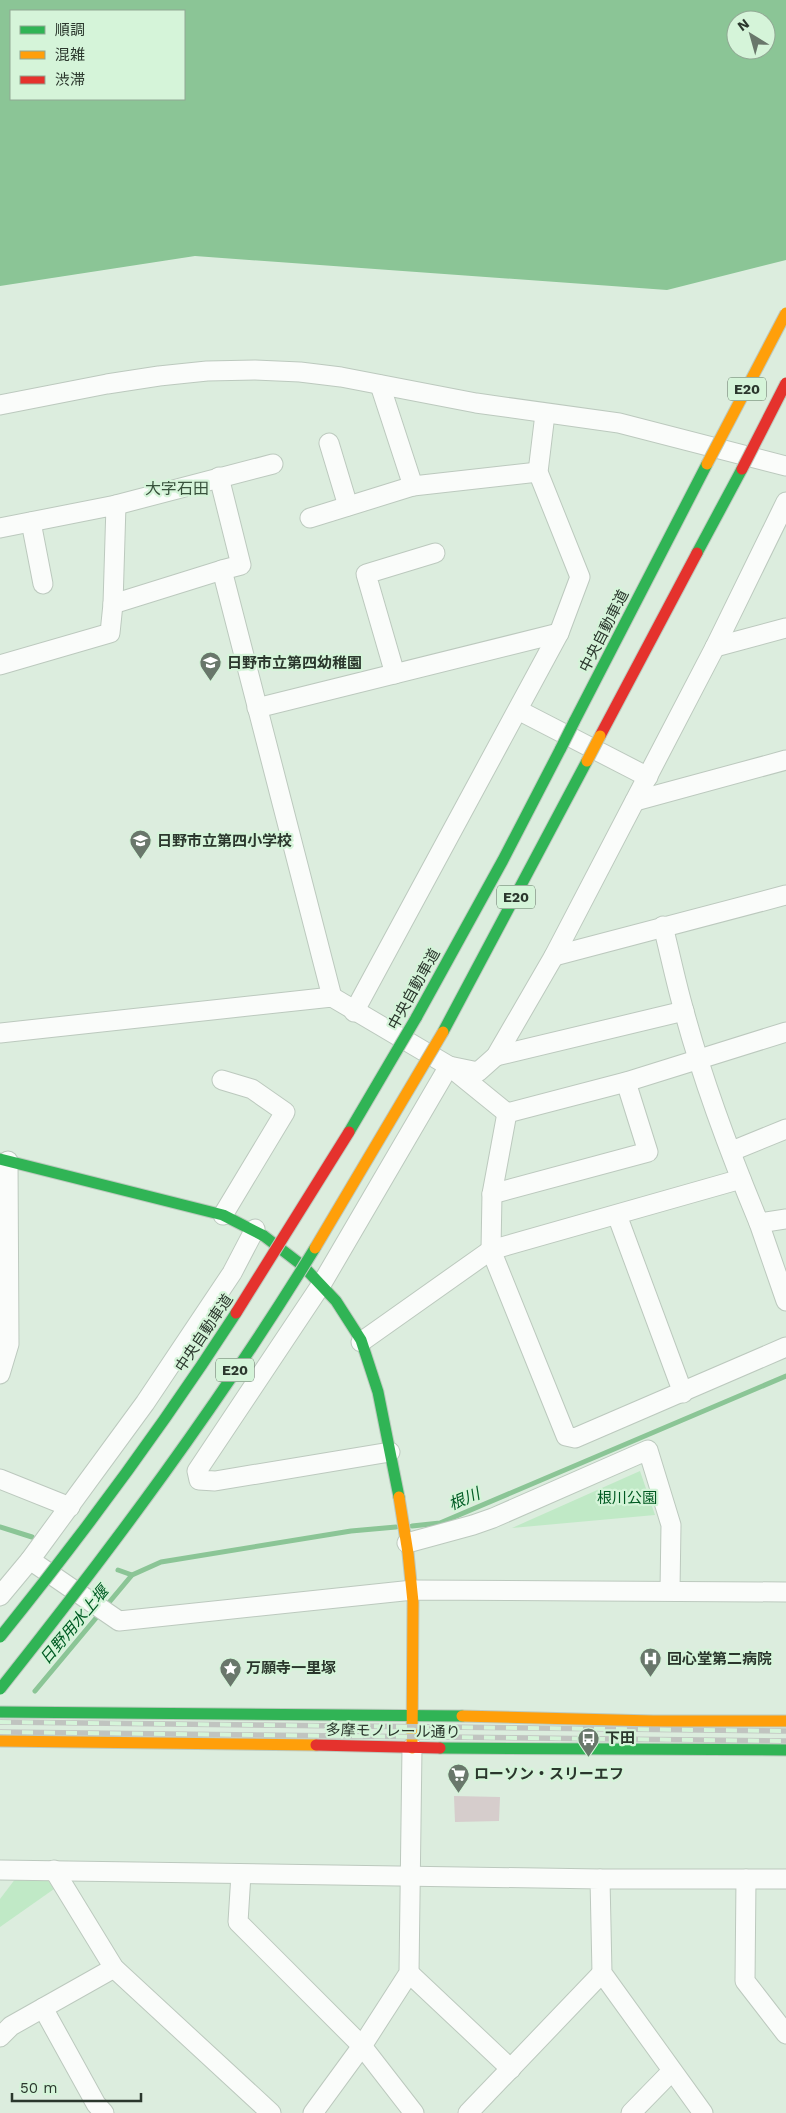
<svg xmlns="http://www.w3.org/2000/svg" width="786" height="2113" font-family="'Work Sans','Noto Sans JP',sans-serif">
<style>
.green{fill:#c0e9c6}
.water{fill:#8bc596;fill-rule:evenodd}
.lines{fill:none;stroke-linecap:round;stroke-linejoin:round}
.stream{stroke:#8bc596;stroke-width:5}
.building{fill:#d6cdcc}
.street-casing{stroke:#bcc9be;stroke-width:21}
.fast-casing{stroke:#bcc9be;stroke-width:13}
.slow-casing{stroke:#bcc9be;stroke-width:13}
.jam-casing{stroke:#bcc9be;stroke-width:13}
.street{stroke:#fafcfa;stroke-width:19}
.fast{stroke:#30b455;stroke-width:11}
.slow{stroke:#ff9f0a;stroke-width:11}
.jam{stroke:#e5322d;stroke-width:11}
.rail-casing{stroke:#c0c4c0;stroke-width:5.5}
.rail{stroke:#d5f4d9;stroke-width:4;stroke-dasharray:11;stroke-linecap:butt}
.fast-bridge-casing{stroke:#bcc9be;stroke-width:13;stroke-linecap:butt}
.slow-bridge-casing{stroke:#bcc9be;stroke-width:13;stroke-linecap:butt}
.jam-bridge-casing{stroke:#bcc9be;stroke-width:13;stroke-linecap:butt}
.fast-bridge{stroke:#30b455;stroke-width:11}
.slow-bridge{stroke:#ff9f0a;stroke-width:11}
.jam-bridge{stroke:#e5322d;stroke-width:11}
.labels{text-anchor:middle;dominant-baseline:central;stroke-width:4.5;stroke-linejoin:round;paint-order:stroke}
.shield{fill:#d5f4d9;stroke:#5e7061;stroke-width:1}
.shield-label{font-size:14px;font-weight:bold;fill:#2b372d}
.street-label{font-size:15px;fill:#2b372d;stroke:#d5f4d9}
.poi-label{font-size:15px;font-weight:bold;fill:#2b372d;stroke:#d5f4d9;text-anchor:start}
.park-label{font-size:15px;fill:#005a22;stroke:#d5f4d9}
.neighbourhood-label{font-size:16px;fill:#38523c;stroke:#d5f4d9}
.water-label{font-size:16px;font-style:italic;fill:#015c24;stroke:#d5f4d9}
</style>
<rect width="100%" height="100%" fill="#dcedde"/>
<g class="green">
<polygon points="640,1471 655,1515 512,1528"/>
<polygon points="16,1878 46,1878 54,1889 0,1927 0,1899"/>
</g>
<path class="water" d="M0,0H786V260L667,290L195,256L0,286ZM11,11H184V99H11ZM736,20H766V50H736Z"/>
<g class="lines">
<g class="stream">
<polyline points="412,1526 440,1523 786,1376"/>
<polyline points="0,1527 32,1537"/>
<polyline points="118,1570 132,1575"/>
<polyline points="35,1691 132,1575 161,1562 351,1531 396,1527"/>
</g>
</g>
<polygon class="building" points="454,1796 500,1797 499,1821 455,1822"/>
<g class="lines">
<defs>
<g id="street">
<polyline points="380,385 413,486"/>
<polyline points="0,405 107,384 159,376 207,371 255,370 300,372 341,377 476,403 619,423 786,466"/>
<polyline points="329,443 348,506"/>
<polyline points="219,477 241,565 222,570"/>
<polyline points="116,505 273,464"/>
<polyline points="310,518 413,486 538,472"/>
<polyline points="31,522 43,584"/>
<polyline points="0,528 116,505 113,604 110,633 0,665"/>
<polyline points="113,604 222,570 332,997"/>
<polyline points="715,647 786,628"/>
<polyline points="395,674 366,574 435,553"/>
<polyline points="257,708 559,633"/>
<polyline points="518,710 648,777"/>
<polyline points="635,801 786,760"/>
<path d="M663,926C670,954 676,983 684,1011C703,1081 731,1156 759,1223L786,1219"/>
<polyline points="554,956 786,895"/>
<polyline points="354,1012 559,633 580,577 538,472 545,414"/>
<polyline points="0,1033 332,997 449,1066 507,1113"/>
<polyline points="496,1056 684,1011"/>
<polyline points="222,1080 252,1089 285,1112 223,1215"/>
<polyline points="507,1113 492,1194 491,1250 566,1436 575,1438 786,1347"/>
<polyline points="507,1113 626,1082 786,1032"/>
<polyline points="732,1151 786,1129"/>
<polyline points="492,1194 648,1152 626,1082"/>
<polyline points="617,1215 683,1393"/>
<polyline points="759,1223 786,1301"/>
<polyline points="361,1342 491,1250 741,1179"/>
<polyline points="0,1374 9,1344 8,1161"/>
<polyline points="390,1452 215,1481 199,1480 197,1471 321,1285 449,1066 478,1072 496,1056 554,956 715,647 786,502"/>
<polyline points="0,1479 70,1507"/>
<polyline points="407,1543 473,1525 493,1518 648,1450 671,1525 670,1590"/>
<polyline points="30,1560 119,1621 413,1590 786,1592"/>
<polyline points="0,1596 30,1560 145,1403 232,1273 255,1229"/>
<polyline points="0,1870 600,1879 602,1973 703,2113"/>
<polyline points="54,1870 114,1968 271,2113"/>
<polyline points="241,1874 238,1922 362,2046 414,2113"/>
<polyline points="600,1879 746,1879"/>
<polyline points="786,1879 746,1879 745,1981 786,2034"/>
<polyline points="409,1973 511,2069"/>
<polyline points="43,2008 96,2104 104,2113"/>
<polyline points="0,2037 11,2026 114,1968"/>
<polyline points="313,2113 362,2046 409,1973 412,1748"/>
<polyline points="468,2113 602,1973"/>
<polyline points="631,2113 672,2071"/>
</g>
<g id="fast">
<polyline points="697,553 742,469"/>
<polyline points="574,722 707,464"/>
<polyline points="416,1018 503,860 561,748"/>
<polyline points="443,1032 587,761"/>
<polyline points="0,1159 223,1215 264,1236 303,1266 336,1301 361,1340 378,1392 399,1497"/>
<polyline points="0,1712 462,1716"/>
<polyline points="440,1748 786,1750"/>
</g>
<g id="slow">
<polyline points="399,1497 408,1553 413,1602 412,1748"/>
<polyline points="462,1716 653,1721 786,1721"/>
<polyline points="0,1741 316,1745"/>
</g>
<g id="jam">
<polyline points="600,736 697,553"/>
<polyline points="316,1745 440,1748"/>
</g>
</defs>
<use href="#street" class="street-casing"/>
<use href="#fast" class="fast-casing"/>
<use href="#slow" class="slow-casing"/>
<use href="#jam" class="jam-casing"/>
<use href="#street" class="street"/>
<use href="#fast" class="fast"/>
<use href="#slow" class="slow"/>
<use href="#jam" class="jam"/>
<defs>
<g id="rail">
<polyline points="0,1722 786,1731"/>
<polyline points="0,1732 786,1741"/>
</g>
</defs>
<use href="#rail" class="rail-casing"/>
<use href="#rail" class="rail"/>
<defs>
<g id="fast-bridge">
<polyline points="561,748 574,722"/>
<polyline points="349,1132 416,1018"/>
<path d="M0,1637C84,1533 163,1426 236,1313"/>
<path d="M0,1689C113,1547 220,1403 315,1248"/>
</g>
<g id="slow-bridge">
<polyline points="707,464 786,313"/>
<polyline points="587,761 600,736"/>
<polyline points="315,1248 443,1032"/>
</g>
<g id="jam-bridge">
<polyline points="742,469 786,383"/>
<polyline points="236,1313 349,1132"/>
</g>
</defs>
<use href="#fast-bridge" class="fast-bridge-casing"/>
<use href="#slow-bridge" class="slow-bridge-casing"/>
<use href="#jam-bridge" class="jam-bridge-casing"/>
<use href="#fast-bridge" class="fast-bridge"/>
<use href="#slow-bridge" class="slow-bridge"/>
<use href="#jam-bridge" class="jam-bridge"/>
</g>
<defs>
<symbol id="school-pin" viewBox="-11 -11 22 30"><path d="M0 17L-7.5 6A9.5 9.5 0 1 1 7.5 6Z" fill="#69776b" stroke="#d5f4d9"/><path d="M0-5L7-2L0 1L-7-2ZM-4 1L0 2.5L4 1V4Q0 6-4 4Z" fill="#fff"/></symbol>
<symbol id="hospital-pin" viewBox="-11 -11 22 30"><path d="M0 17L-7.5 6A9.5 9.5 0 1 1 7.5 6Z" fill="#69776b" stroke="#d5f4d9"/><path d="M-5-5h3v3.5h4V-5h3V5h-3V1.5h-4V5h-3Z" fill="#fff"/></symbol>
<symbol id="sight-pin" viewBox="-11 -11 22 30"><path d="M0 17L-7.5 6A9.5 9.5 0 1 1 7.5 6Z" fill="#69776b" stroke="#d5f4d9"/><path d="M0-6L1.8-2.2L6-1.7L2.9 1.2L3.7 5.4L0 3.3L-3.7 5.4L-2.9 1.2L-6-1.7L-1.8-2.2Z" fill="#fff"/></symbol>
<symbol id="bus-pin" viewBox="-11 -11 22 30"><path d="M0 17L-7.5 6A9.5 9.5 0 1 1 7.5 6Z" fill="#69776b" stroke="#d5f4d9"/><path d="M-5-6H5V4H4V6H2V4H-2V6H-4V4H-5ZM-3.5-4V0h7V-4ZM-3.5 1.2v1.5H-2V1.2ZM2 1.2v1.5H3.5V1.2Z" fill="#fff"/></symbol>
<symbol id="supermarket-pin" viewBox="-11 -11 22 30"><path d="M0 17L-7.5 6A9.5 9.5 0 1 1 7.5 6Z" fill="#69776b" stroke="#d5f4d9"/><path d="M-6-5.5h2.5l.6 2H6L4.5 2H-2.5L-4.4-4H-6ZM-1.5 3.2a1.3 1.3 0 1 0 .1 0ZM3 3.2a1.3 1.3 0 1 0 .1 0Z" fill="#fff"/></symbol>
</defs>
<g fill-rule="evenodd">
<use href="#school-pin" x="198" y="650" width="25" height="34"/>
<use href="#school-pin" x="128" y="828" width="25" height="34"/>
<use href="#hospital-pin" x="638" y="1646" width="25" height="34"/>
<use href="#sight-pin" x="218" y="1656" width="25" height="34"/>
<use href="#bus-pin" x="576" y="1726" width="25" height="34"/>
<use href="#supermarket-pin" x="446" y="1762" width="25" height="34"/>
</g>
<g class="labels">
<g class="shield">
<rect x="728" y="377.5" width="38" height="23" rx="4"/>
<rect x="497" y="885.5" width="38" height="23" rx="4"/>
<rect x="216" y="1358.5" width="38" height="23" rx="4"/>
</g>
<g class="shield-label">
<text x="747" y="389">E20</text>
<text x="516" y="897">E20</text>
<text x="235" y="1370">E20</text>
</g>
<g class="street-label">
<text transform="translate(604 631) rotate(-63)">中央自動車道</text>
<text transform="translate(414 989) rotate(-61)">中央自動車道</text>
<text transform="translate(204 1333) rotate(-56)">中央自動車道</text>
<text transform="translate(393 1731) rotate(1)">多摩モノレール通り</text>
</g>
<g class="poi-label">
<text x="227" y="663">日野市立第四幼稚園</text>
<text x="157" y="841">日野市立第四小学校</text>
<text x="667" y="1659">回心堂第二病院</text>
<text x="246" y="1668">万願寺一里塚</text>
<text x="605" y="1738">下田</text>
<text x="474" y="1774">ローソン・スリーエフ</text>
</g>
<g class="park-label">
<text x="627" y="1498">根川公園</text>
</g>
<g class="neighbourhood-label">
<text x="177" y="488">大字石田</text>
</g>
<g class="water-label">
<text transform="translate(464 1499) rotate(-23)">根川</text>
<text transform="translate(74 1625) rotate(-50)">日野用水上堰</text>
</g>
</g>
<rect x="10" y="10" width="175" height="90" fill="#d5f4d9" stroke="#91a894"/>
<rect x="20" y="26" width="25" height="8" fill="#30b455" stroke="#91a894"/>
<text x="55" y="35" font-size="15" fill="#2b372d">順調</text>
<rect x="20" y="51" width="25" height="8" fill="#ff9f0a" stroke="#91a894"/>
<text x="55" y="60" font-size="15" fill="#2b372d">混雑</text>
<rect x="20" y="76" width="25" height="8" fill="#e5322d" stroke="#91a894"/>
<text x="55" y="85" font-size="15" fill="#2b372d">渋滞</text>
<g transform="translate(751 35) rotate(323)"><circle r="24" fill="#d5f4d9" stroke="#91a894"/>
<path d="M0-4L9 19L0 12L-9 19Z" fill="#69776b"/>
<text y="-8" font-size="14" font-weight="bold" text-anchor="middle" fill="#2b372d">N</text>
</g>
<path d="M12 2093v8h129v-8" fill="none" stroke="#2b372d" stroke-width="2.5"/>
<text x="20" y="2093" font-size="15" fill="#2b372d" stroke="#d5f4d9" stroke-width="4" paint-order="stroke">50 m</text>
</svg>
